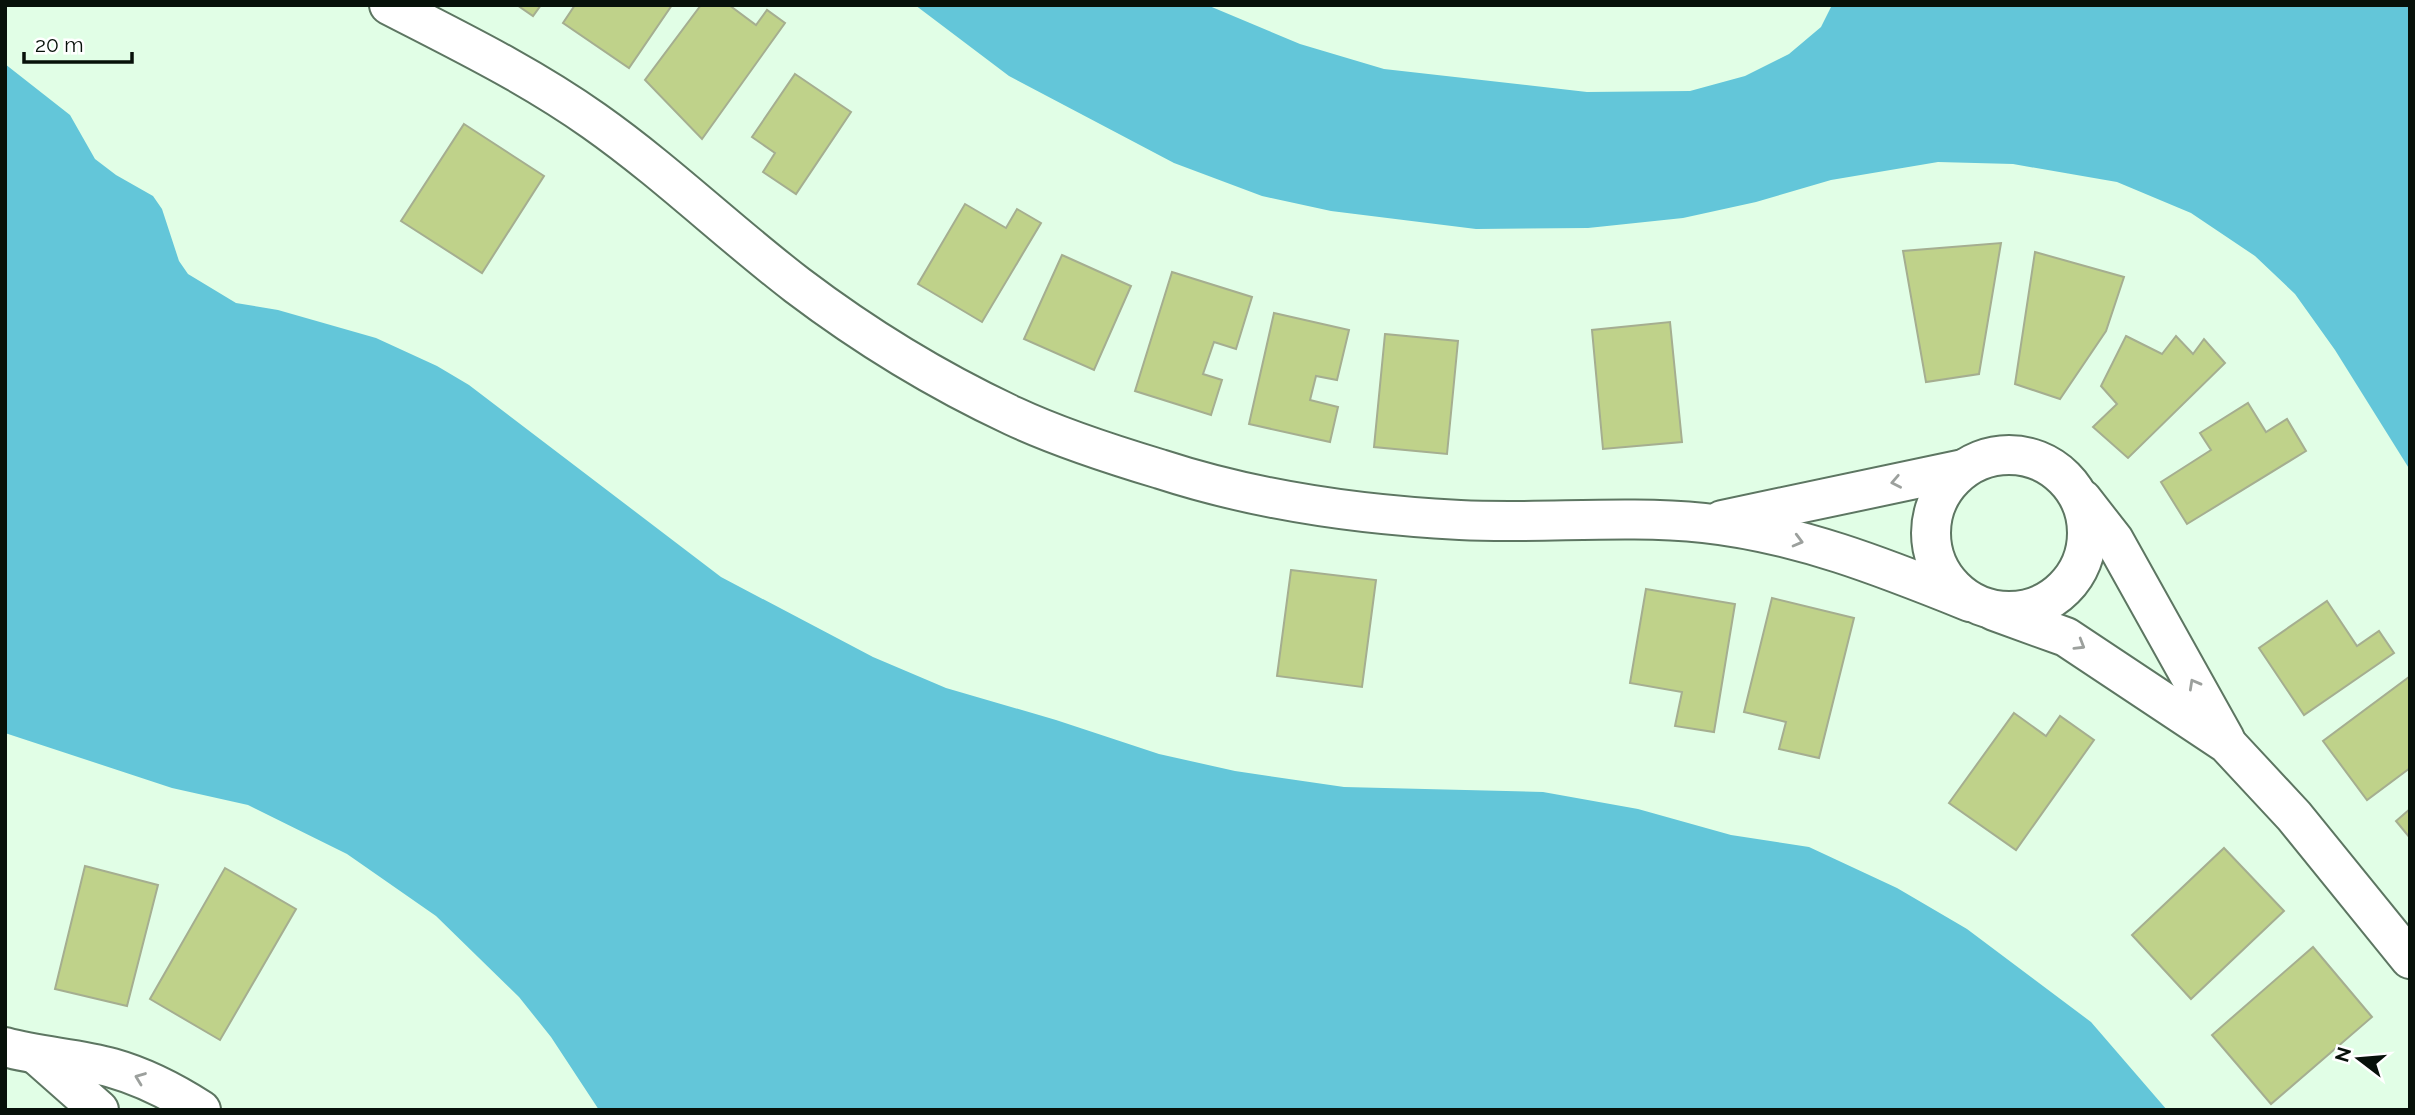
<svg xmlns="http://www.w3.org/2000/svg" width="2415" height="1115" font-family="Raleway,sans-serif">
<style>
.water{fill:#63c6d9}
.building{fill:#bfd28a;stroke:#a5ae90;stroke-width:2}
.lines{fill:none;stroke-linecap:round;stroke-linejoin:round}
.minor-casing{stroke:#5d7662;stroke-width:42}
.minor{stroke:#fff;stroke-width:38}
.oneway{stroke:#9ca09d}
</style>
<rect width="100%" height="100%" fill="#e1fee6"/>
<g class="water">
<polygon points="915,5 1207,5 1300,44 1384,69 1587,92 1690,91 1745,76 1789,54 1821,27 1832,5 2410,5 2410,470 2335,350 2295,294 2255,256 2191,213 2117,182 2013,164 1938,162 1831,180 1756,202 1683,218 1588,228 1476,229 1331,211 1262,196 1174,163 1009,76"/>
<polygon points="5,64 70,115 95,159 116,175 153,196 162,209 179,261 188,274 236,303 278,310 376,338 437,366 469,385 721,577 873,657 946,688 1056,720 1159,754 1235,771 1344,787 1543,792 1638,809 1731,835 1809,847 1897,888 1967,929 2091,1022 2167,1110 599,1110 551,1037 519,997 436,916 347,854 248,805 172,788 5,733"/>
</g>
<g class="building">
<polygon points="517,5 541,5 533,16"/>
<polygon points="575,5 672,5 629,68 563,23"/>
<polygon points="701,5 729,5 756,25 767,10 785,23 702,139 645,80"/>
<polygon points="795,74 851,112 796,194 763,172 775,153 752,137"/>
<polygon points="464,124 544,176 482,273 401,221"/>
<polygon points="965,204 1006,228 1017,209 1041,223 982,322 918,284"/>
<polygon points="2001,243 1979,374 1926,382 1903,251"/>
<polygon points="2035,252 2124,277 2106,331 2060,399 2015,384"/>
<polygon points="1062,255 1131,286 1094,370 1024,339"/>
<polygon points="1172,272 1252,297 1236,349 1214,342 1203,374 1222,380 1211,415 1135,391"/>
<polygon points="1274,313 1349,330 1337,380 1316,376 1310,400 1338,407 1330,442 1249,424"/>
<polygon points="1670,322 1682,442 1603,449 1592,330"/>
<polygon points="1385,334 1458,341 1447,454 1374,447"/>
<polygon points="2126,336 2162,354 2176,336 2193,354 2204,339 2225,363 2128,458 2093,427 2117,404 2101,386"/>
<polygon points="2248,403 2266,432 2287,419 2306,451 2187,524 2161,482 2211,450 2200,433"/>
<polygon points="1291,570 1376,580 1362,687 1277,676"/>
<polygon points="1646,589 1735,604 1714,732 1675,726 1682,692 1630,683"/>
<polygon points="1772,598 1854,618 1819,758 1779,749 1786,722 1744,712"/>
<polygon points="2327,601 2357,646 2379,631 2394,653 2304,715 2259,648"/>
<polygon points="2409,677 2410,768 2367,800 2323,741"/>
<polygon points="2014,713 2046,736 2060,716 2094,740 2016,850 1949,803"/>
<polygon points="2410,809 2410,838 2396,821"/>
<polygon points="2224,848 2284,911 2191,999 2132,935"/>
<polygon points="85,866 158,885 127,1006 55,989"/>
<polygon points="225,868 296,909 220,1040 150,999"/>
<polygon points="2313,947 2372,1017 2271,1104 2212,1035"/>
</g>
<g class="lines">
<defs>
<g id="minor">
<path d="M389,5C459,41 529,75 594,121C665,171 728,232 797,285C863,335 938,381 1013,416C1060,438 1110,454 1160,469C1255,500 1360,515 1460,520C1541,524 1622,515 1704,523C1797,533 1883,567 1970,602"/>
<circle cx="2009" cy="533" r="78"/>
<polyline points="2082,499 2114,540 2225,739"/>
<polyline points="1722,520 1963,469"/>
<polyline points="1994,611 2066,637 2227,744 2294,816 2410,959"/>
<path d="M5,1047C40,1057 78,1058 112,1068C144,1077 173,1092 201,1110"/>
<polyline points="39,1057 99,1110"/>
</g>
</defs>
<use href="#minor" class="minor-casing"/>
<use href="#minor" class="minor"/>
</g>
<defs><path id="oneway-chevron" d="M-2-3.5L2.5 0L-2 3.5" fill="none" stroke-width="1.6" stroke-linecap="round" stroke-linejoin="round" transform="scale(1.75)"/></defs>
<g class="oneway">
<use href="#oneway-chevron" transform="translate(1896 482) rotate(169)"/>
<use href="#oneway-chevron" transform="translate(1798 541) rotate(15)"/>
<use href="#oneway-chevron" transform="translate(2080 645) rotate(31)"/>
<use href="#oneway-chevron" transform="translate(2194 684) rotate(-119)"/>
<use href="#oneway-chevron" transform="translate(140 1078) rotate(-159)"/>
</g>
<rect width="2415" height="1115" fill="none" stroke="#07110a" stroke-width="14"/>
<g transform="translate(2359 1059) rotate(286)" stroke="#ffffff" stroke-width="5" paint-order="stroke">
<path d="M0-5L12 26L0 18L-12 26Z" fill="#07110a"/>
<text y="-10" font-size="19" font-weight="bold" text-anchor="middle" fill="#07110a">N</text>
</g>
<path d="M24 52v10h108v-10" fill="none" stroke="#07110a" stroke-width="3.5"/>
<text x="35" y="52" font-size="21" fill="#07110a" stroke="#ffffff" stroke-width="5" paint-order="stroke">20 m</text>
</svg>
